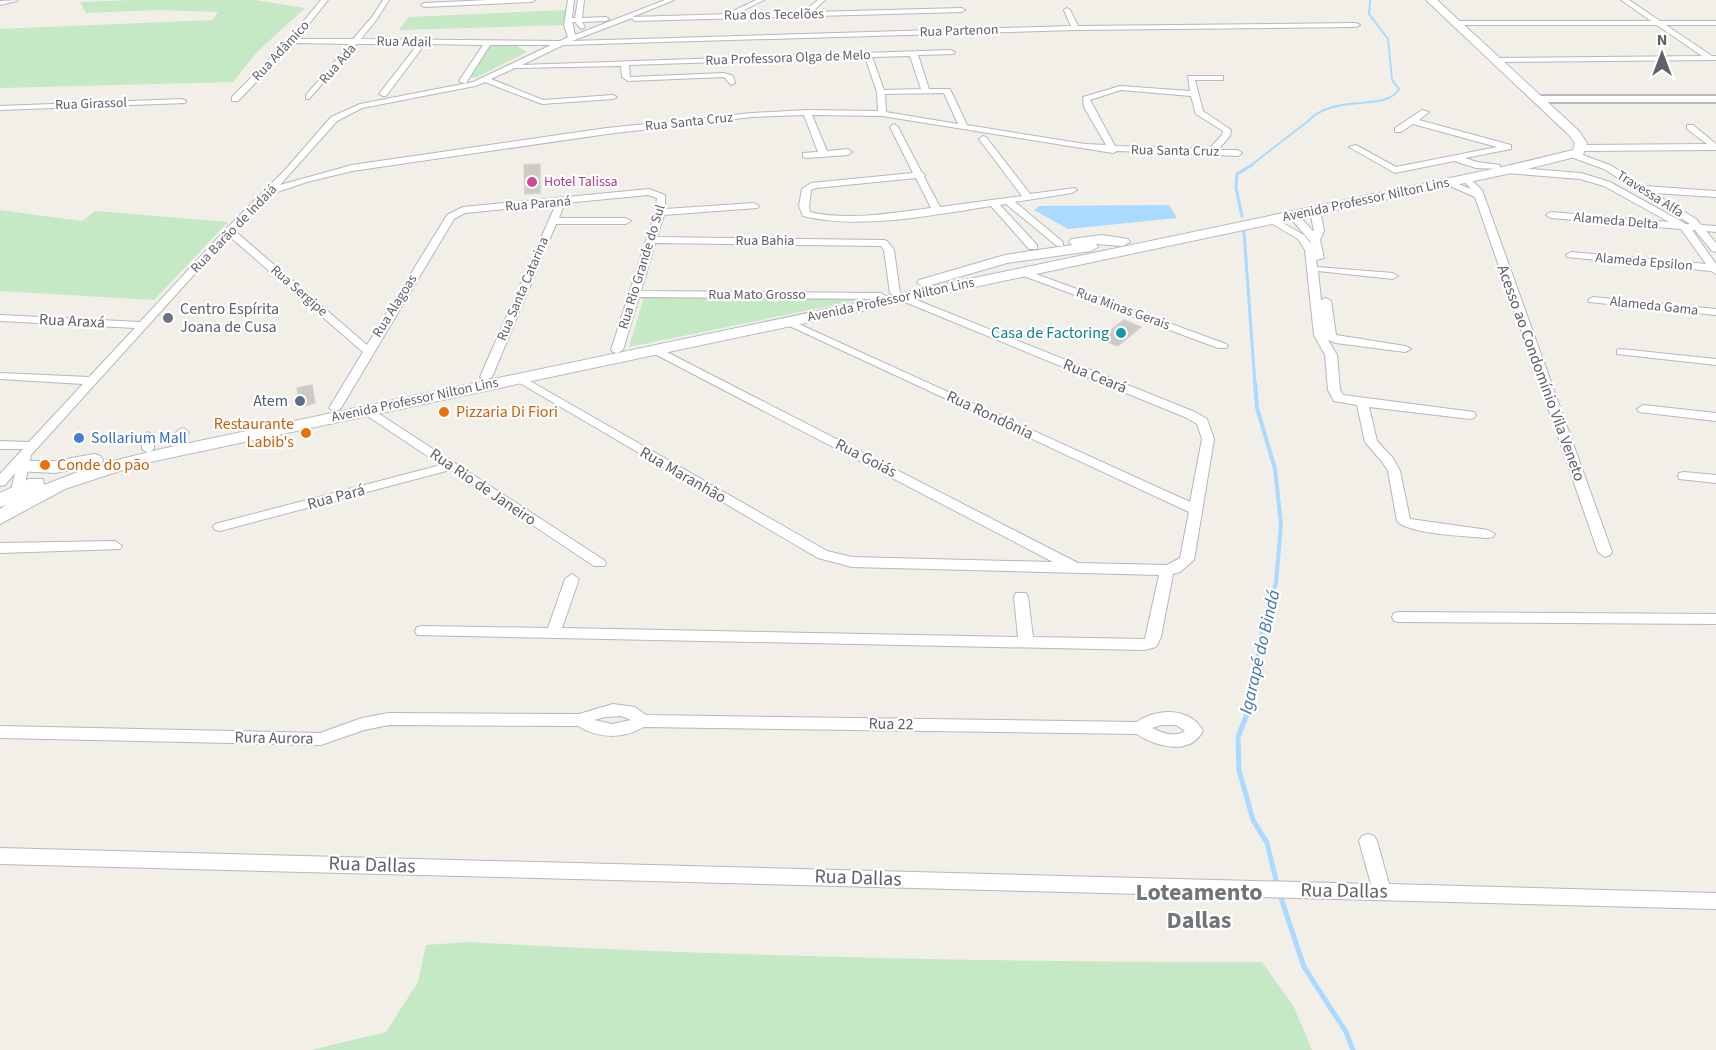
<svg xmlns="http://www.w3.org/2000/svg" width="1716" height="1050" font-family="'Source Sans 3',sans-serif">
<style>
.green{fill:#c5e8c5}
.water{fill:#aadaff}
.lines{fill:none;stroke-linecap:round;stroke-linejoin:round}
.stream-far3{stroke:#aadaff;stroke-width:2}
.stream-far2{stroke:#aadaff;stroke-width:3}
.stream-far1{stroke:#aadaff;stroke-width:4}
.stream{stroke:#aadaff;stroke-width:5}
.building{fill:#cccac5;stroke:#d6d1c6;stroke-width:1.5}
.minor-casing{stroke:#b5b8bc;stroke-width:2}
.tertiary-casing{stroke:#b5b8bc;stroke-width:4}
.secondary-casing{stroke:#b6babf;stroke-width:2}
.minor{fill:#fff;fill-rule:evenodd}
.tertiary{fill:#fff;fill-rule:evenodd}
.secondary{fill:#fff;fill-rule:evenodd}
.hotel-dot{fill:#d1479c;stroke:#fff;stroke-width:2}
.worship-dot{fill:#6b7280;stroke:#fff;stroke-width:2}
.culture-dot{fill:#0f9aa8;stroke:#fff;stroke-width:2}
.service-dot{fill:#5c6f8a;stroke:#fff;stroke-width:2}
.food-dot{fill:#e8710a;stroke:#fff;stroke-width:2}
.shop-dot{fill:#3f7fe0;stroke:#fff;stroke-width:2}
.labels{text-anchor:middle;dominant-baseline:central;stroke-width:4.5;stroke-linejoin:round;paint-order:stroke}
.far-street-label{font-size:14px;fill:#5f6368;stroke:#fff}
.far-hotel-label{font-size:14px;fill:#b23c85;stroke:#fff;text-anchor:start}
.worship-label{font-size:16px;fill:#5b616d;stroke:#fff;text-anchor:start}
.street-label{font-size:16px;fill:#5f6368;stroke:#fff}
.culture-label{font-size:16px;fill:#0d838f;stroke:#fff;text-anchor:end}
.service-label{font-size:16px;fill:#4e5e75;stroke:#fff;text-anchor:end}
.food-label{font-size:16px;fill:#c56008;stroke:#fff;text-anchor:start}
.shop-label{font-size:16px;fill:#366cbe;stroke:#fff;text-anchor:start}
.water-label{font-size:18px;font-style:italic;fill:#4174aa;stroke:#fff}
.near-street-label{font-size:20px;fill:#5f6368;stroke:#fff}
.near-quarter-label{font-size:24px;font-weight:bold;fill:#70757a;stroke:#fff}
</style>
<rect width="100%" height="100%" fill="#f1efe8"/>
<g class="green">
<polygon points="131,0 255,0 305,8 257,52 233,82 0,88 0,29 213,20 218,12 159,10 86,13 80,2"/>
<polygon points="567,10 564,25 399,30 409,17"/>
<polygon points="492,43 511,43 527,52 475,78 470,77"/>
<polygon points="0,210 82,221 95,211 228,222 154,300 0,291"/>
<polygon points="644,297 874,297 629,347"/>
<path d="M469,942C733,957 998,962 1262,962L1294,1007L1312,1050H311L386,1032L418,982L426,945Z"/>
</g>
<polygon class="water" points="1169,205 1177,218 1068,229 1034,210 1039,206"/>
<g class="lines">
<path class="stream-far3" d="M1250,166L1307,122C1334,92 1385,113 1399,89L1392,80L1388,39L1369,14L1370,0"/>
<g class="stream-far2">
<polyline points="1242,216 1236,188 1237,174 1252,165"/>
<polyline points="1244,232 1255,384"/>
</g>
<polyline class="stream-far1" points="1255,383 1257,408 1275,469 1281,524 1276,583 1264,618 1255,672"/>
<g class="stream">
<polyline points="1255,670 1249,709 1238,737 1239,770 1253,820 1267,843 1277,884"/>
<polyline points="1280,895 1304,967 1346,1032 1353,1050"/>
</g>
</g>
<g class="building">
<polygon points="540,164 540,193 525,194 524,165"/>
<polygon points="1124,320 1141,327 1118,346 1099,339"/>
<polygon points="312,385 315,403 300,407 297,388"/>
</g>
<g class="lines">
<defs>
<g id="minor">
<polygon points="18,0 17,1 0,5 0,1"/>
<path d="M321,0H328L297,39H353L372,17L383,0H389L377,19L361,39L560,41L568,37L564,25L568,0H574L572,18H575L578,0H584L582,18L606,17L609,19L606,21L582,22L585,27L581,29L575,22H572L575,35L665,0H674L632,17L730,14L731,12L756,0H764L736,14L803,12L818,0H825L812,12L962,8L965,10L962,12L634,21L632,18L572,41L1071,26L1064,10L1067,8L1070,10L1078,26L1356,23L1360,25L1356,27L1075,30L563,45L522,65L951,50L955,52L954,54L918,55L929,89H950L967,125L1085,144L1106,145L1084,107L1083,97L1120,86L1190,91L1188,76H1223V80H1195L1203,111L1231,130L1230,136L1218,150H1238L1242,153L1238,156L1117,151L1113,153L882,116L812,115L827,151L848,149L852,152L848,155L806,158L803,157V153L818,152L804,115L752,117L607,134L352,171L307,182L271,194L235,231L367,345L447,215L463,207L649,189L665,195V209L754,203L759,206L757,208L664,215L657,237L884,240L887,241L894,250L900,293L895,296L890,293L884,250L881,246L655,243L641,291L881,293L886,296L881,299L639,297L623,350L617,353L613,352L611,350L655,212L657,198L648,195L565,203L559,218H626L631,221L626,224H556L492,377L486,380L480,377L556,204L465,213L454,219L341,408L335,412L329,408L363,352L229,236L31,455L23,493L18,494L11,490L15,473L5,485L0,486V474L23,449H0V441L29,442L83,384L0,379V373L89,377L135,328L0,321V315L140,322L226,229L285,170L331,117L360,104L473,82L551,45H490L466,83H463L459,81L483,45L425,44L386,96H383L379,94L418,44H357L309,99H306V95L350,44L294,43L238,101H232V97L289,39ZM910,56L921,89L884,90L872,57ZM865,57L877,92L878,111L807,110L752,113L607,128L352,165L280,185L337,121L362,108L475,86L485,82L542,104L613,99L617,97L613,95L543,100L491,79L515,68L621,66L622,77L628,81L724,77L731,85L735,83L733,76L724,73L630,77L629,65ZM1121,90L1191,96L1196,114L1223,131L1222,135L1209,149L1115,146L1090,100ZM944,93L958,124L886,112L885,94Z"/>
<polygon points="488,0 535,0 532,2 424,7 421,5 424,3"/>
<polygon points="1621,0 1629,0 1660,21 1716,21 1716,25 1666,25 1712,56 1716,56 1716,60 1496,62 1493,62 1493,58 1702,56 1657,25 1455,25 1451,23 1455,21 1651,21"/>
<polygon points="182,99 186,101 185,103 0,110 0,106"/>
<polygon points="1422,110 1429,112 1419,120 1511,145 1511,149 1465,158 1477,162 1500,165 1500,169 1476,168 1454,161 1395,173 1349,147 1356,145 1396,167 1497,147 1413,124 1401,132 1395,132 1395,128"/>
<path d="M894,124L898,127L922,173L925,175L924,177L940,207L1022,196L979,139L983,136L986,137L1030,194L1075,188L1077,190L1072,193L1015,202L1063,242V246H1057L1006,204L1000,205L1037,245V249H1029L991,206C933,215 860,230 803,216L799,206L802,189L811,183L913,173L890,127ZM916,178L931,208C892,213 849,221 810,212L809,206L811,190L816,188Z"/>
<polygon points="1687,125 1693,125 1716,144 1716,150 1582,151 1578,148 1582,145 1707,144 1687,129"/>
<polygon points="1571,153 1577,153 1610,165 1644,186 1716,191 1716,197 1654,193 1696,219 1701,225 1716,226 1716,232 1706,231 1716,243 1716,252 1712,251 1695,230 1692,230 1716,264 1716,274 1711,271 1567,257 1566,255 1571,252 1706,264 1681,229 1551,218 1546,215 1551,212 1669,222 1604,186 1580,179 1507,173 1503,170 1507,167 1581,173 1610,182 1686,224 1690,224 1604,169 1571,157"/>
<polygon points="1467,176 1482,190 1612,552 1610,555 1605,557 1598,552 1475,197 1443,183 1448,180 1471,189 1462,179"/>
<path d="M1315,207L1320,210L1324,231L1320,240L1324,258L1316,260L1317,267L1393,273L1398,276L1393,279L1318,271L1321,300L1326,298L1331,301L1336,335L1405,346L1411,349L1405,352L1336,343L1328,340L1337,355L1340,390L1343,395L1474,412L1476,415L1474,418L1470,419L1369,407L1377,441L1393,458L1400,471L1410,519L1488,530L1495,534L1493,537L1488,538C1468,536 1410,535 1397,521L1388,471L1383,463L1365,442L1357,405L1334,401L1328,390L1325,355L1314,335L1305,250L1298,239L1266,220L1274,218L1304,235L1311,244L1310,241L1288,215L1296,213L1314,232L1310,210Z"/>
<polygon points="1025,270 1226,344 1228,346 1226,348 1218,348 1021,275 1021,271"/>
<polygon points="904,295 1195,412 1207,419 1214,439 1194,560 1180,572 1173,574 1161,637 1156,647 1144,650 417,635 415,631 417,627 422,626 548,628 565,579 572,574 579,579 562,628 1018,637 1014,597 1016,593 1026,593 1028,597 1033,637 1145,639 1159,575 852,567 818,558 513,379 519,376 523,377 827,551 852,557 1053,562 651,352 651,348 659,348 1078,563 1167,565 1180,558 1189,512 781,322 786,319 790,320 1190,502 1202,439 1197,424 1187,418 900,300 900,296"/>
<polygon points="1593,297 1716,309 1716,315 1589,302 1588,300"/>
<polygon points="1621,349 1716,359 1716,365 1617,354 1617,350"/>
<polygon points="1643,405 1716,413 1716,421 1639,412 1637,409"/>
<polygon points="367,406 604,560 606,563 604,566 594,566 450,470 220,531 215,530 213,527 215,524 441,465 363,413 361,410 363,407"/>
<path d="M183,428L189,432L179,446H171L169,443C173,437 176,430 183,428Z"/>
<polygon points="148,432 154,436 154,449 148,453 142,449 142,436"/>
<polygon points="1684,472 1716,475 1716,483 1679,479 1678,476 1679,473"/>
<polygon points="115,541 122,546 120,549 0,553 0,543"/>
<polygon points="1399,612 1716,614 1716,624 1399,622 1394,621 1392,617 1394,613"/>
<path d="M613,704L635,707L646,715L1137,722C1157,708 1190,707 1203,731C1190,756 1156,747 1137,734L644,727C623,739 599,739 578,726L389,725L364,730L321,745L0,738V726L320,733L362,718L389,713L579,714ZM621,716L631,720L612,724L594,720L605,717ZM1161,725H1176L1185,731C1174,738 1163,733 1152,728Z"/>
<polygon points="1368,834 1374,836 1377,841 1389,884 1716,893 1716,909 0,864 0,848 1371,884 1359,841 1362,836"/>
</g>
<polygon id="tertiary" points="1716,96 1716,102 1538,102 1533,99 1538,96"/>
<g id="secondary">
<polygon points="1426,0 1437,0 1579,131 1587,143 1583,155 1507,174 141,464 65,489 0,524 0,509 6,505 0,507 0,493 29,479 43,479 44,485 96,465 55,473 16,471 14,467 23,461 55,461 94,454 100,456 103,460 101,464 161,449 1507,166 1573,150 1575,143 1570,136"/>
<polygon points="1102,235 1128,239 1130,242 1123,246 1096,244 1098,247 1091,251 1007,263 924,287 917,283 919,280 1005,255 1072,245 1069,242 1071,239"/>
</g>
</defs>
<use href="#minor" class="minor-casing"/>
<use href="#tertiary" class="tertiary-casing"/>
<use href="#secondary" class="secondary-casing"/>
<use href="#minor" class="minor"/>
<use href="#tertiary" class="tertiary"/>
<use href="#secondary" class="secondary"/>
</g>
<circle class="hotel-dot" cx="532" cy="182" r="6"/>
<circle class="worship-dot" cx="168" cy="318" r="6"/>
<circle class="culture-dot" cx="1121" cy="333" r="6"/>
<circle class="service-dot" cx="300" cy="401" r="6"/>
<g class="food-dot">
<circle cx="444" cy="412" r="6"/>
<circle cx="306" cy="433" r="6"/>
<circle cx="45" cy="465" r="6"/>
</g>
<circle class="shop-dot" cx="79" cy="438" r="6"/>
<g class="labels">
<g class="far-street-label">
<text transform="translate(774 15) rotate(-1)">Rua dos Tecelões</text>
<text transform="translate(959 31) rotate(-2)">Rua Partenon</text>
<text transform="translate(404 42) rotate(1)">Rua Adail</text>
<text transform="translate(281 51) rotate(-47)">Rua Adâmico</text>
<text transform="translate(788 58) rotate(-2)">Rua Professora Olga de Melo</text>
<text transform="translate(338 64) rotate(-49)">Rua Ada</text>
<text transform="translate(91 104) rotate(-2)">Rua Girassol</text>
<text transform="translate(689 122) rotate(-6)">Rua Santa Cruz</text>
<text transform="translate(1175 151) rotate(1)">Rua Santa Cruz</text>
<text transform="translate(1650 194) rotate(32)">Travessa Alfa</text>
<text transform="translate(1366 200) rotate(-12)">Avenida Professor Nilton Lins</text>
<text transform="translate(538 204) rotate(-5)">Rua Paraná</text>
<text transform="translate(1616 221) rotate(5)">Alameda Delta</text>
<text transform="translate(234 229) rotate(-46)">Rua Barão de Indaiá</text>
<text x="765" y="241">Rua Bahia</text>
<text transform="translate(1644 262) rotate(5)">Alameda Epsilon</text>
<text transform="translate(642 267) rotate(-73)">Rua Rio Grande do Sul</text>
<text transform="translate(523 289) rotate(-67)">Rua Santa Catarina</text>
<text transform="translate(299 291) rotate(41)">Rua Sergipe</text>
<text x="757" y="295">Rua Mato Grosso</text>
<text transform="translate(891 300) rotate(-12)">Avenida Professor Nilton Lins</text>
<text transform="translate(395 306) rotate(-58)">Rua Alagoas</text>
<text transform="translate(1654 306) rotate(6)">Alameda Gama</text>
<text transform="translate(1123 309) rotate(20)">Rua Minas Gerais</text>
<text transform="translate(415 400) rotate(-12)">Avenida Professor Nilton Lins</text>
</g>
<g class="far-hotel-label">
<text x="544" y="182">Hotel Talissa</text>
</g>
<g class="worship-label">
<text x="180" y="309">Centro Espírita<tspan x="180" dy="18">Joana de Cusa</tspan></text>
</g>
<g class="street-label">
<text transform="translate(72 321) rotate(3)">Rua Araxá</text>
<text transform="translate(1541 373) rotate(70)">Acesso ao Condomínio Vila Veneto</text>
<text transform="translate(1095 376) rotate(22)">Rua Ceará</text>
<text transform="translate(990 415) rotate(25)">Rua Rondônia</text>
<text transform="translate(866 458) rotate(27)">Rua Goiás</text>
<text transform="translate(683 475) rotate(30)">Rua Maranhão</text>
<text transform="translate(483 487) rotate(34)">Rua Rio de Janeiro</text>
<text transform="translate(336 497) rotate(-15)">Rua Pará</text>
<text transform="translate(891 724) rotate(1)">Rua 22</text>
<text transform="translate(274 738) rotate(1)">Rura Aurora</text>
</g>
<g class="culture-label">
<text x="1109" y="333">Casa de Factoring</text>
</g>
<g class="service-label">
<text x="288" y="401">Atem</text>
</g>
<g class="food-label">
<text x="456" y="412">Pizzaria Di Fiori</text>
<text x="294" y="424" text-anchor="end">Restaurante<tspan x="294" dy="18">Labib's</tspan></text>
<text x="57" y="465">Conde do pão</text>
</g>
<g class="shop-label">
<text x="91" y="438">Sollarium Mall</text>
</g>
<g class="water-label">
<text transform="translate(1260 652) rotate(-77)">Igarapé do Bindá</text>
</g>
<g class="near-street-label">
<text transform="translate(372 865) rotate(2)">Rua Dallas</text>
<text transform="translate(858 878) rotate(2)">Rua Dallas</text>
<text transform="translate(1344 891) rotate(1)">Rua Dallas</text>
</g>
<g class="near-quarter-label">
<text x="1199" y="892">Loteamento<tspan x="1199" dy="28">Dallas</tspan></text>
</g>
</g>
<g transform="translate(1662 54)" stroke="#ffffff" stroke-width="4.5" paint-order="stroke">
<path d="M0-4.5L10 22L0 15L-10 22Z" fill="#5f6368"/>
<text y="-9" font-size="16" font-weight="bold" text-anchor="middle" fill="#5f6368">N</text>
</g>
</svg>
